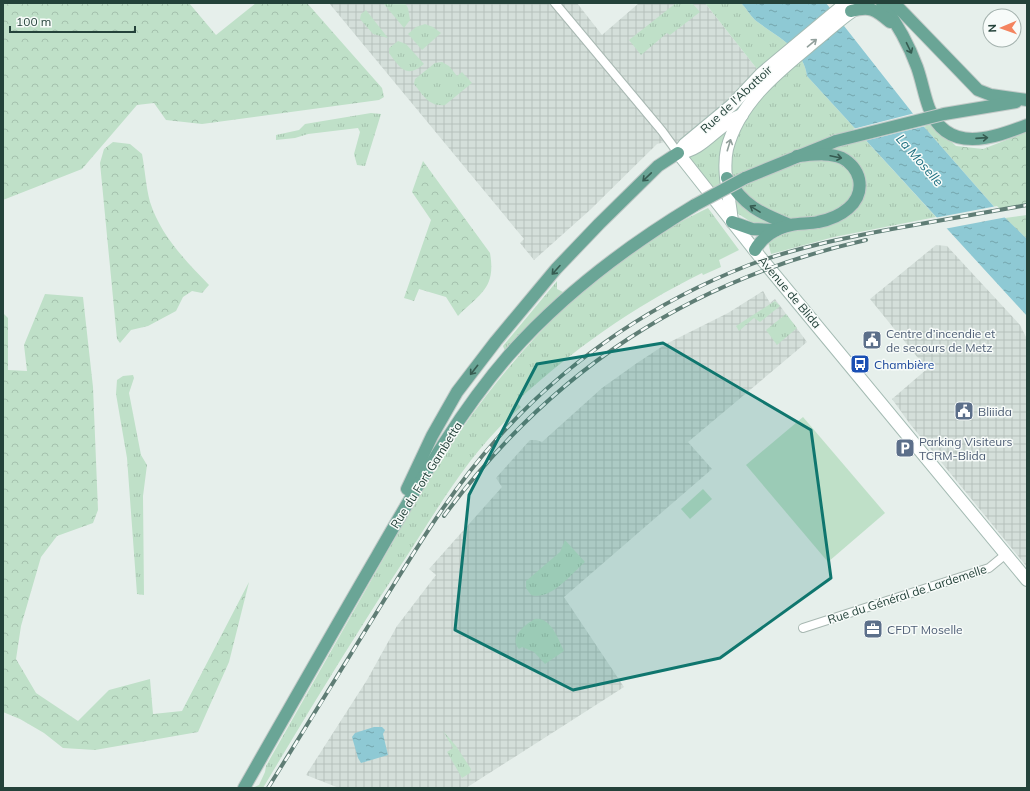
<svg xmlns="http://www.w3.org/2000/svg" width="1030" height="791" font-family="Mulish,sans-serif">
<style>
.industrial{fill:url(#industrial-grid)}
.grass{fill:url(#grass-tufts)}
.forest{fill:url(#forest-crowns)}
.park{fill:#bfe0c8}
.water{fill:url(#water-ripples)}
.pier{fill:#e6efeb}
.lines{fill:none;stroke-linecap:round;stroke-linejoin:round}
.street-casing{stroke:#a8b8b2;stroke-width:10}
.secondary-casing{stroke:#a4bbb3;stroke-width:14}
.primary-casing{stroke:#c2cac8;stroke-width:14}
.street{stroke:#fff;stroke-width:8}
.secondary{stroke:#fff;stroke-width:12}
.primary{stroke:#6aa596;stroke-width:12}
.rail-casing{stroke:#5f7d75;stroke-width:4}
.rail{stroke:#f7fbf9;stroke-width:2.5;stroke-dasharray:8;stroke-linecap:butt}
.primary-bridge-casing{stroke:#c2cac8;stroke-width:14;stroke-linecap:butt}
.primary-bridge{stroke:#6aa596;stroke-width:12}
.oneway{stroke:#92a09c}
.oneway2{stroke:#365b51}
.marked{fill:#0f766e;fill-opacity:0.2;stroke:#0f766e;stroke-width:3;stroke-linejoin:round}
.labels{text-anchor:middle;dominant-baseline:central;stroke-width:3;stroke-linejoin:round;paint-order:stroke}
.street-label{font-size:12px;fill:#24423a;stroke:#f7fbf9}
.service-label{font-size:12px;fill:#4e5e75;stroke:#f7fbf9;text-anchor:start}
.transit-label{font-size:12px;fill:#164399;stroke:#f7fbf9;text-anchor:start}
.water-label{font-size:13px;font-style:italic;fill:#1c6f80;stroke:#f7fbf9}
</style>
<defs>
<pattern id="industrial-grid" width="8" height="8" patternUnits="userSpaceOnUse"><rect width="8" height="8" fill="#d4dfda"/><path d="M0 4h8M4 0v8" fill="none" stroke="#b6c1bc"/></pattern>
<pattern id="grass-tufts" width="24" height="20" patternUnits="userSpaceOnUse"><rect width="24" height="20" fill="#bfe0c8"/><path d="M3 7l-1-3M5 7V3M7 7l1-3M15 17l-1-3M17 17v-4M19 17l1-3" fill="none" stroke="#a4c1ad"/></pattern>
<pattern id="forest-crowns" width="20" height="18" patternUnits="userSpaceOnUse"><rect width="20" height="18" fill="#bfe0c8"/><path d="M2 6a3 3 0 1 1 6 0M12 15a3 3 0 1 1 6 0" fill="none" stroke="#a4c1ad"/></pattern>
<pattern id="water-ripples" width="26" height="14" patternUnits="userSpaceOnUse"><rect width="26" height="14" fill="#8ec9d4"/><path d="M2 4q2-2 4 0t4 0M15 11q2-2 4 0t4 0" fill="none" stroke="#74a5ad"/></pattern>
</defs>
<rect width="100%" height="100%" fill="#e6efeb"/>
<g class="industrial">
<polygon points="329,3 577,3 602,35 639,3 705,3 761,74 678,153 669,141 657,144 590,210 534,260 520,243 524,239"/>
<polygon points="936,245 947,246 1020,325 1027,339 1027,567 910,424 892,399 927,369 870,299"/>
<polygon points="763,291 770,303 775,299 807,342 688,442 712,469 564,597 624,687 466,788 339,788 306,775 367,680 397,626 436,575 429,569 502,487 496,478 530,440 536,440 542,442 602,388 637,363 666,344 728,313"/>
</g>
<g class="grass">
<polygon points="383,3 405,3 408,8 410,20 404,28"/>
<polygon points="676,3 692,3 700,12 670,35 667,33 641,55 629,40"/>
<path d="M705,3H741C746,8 750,15 755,20C774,35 804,48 807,76L936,217L834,237L771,254L764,226L751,222L715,199L678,153L761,74Z"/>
<polygon points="366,10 388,38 373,34 360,19 361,14"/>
<polygon points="425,24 433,27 441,33 422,50 408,34 416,27"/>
<path d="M398,41L406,44L424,64C406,79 400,68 389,53V48Z"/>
<path d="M442,62L449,66L457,76L462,72L472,83L445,105C429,107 423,95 414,84L415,79L435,63Z"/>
<polygon points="371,113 381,114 365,166 357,165 354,154 360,132 358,128 308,134 295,138 276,140 276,135 299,130 305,124"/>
<path d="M708,208L739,250L719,260L721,267L703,275L702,273C633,307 572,350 516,402L521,407C475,446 444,498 412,548C360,627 311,707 263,788H252L259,785L265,772L266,766L420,494C489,378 583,266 708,208Z"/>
<polygon points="557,281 557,289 565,293 505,351 503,346"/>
<polygon points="775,301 780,306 760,322 754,318 739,331 736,326"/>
<polygon points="786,314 797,328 777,345 766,330"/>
<polygon points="133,375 134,378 129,393 141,455 147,465 143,496 144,595 137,594 127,458 116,394 117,380 123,376"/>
<path d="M565,540L585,562C571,574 551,601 531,595L526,588V581L560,552Z"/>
<path d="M535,619C551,617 558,639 564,651L545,664L534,652L522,647L519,649C508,637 526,624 535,619Z"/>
<polygon points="443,731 456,746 471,769 470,773 462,778 447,752 453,748"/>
</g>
<g class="forest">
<polygon points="3,3 189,3 216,35 256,3 307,3 382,88 384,97 379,100 202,124 166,120 154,103 137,105 82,169 3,200"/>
<polygon points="927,118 956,146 983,149 1027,132 1027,203 996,209 918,120"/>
<path d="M113,142L130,144L142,154C145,170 146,187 150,202C161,236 185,260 209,285L202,293L192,291L183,297L176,311L148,326L131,330L120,343L117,339L100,163L104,149Z"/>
<path d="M423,161L490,253C496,288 481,293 458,316L446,297L419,289L414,301L404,298L431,220L412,192Z"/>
<polygon points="1027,215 1027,239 1005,218"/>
<polygon points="45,294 83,297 93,387 98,510 93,523 57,536 41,557 21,626 16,659 36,693 78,721 109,690 150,679 153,714 182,711 249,582 229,662 198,732 95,750 63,748 44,733 20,719 3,712 3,313 8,318 8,370 27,371 24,345"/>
</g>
<g class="park">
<polygon points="803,417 885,513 828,562 746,465"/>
<polygon points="703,489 712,499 690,519 681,509"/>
</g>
<g class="water">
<path d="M741,3H826L918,120L996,209L1027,239V316L807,76C804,48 774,35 755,20C750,15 746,8 741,3Z"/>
<polygon points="374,727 382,727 385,730 383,734 388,755 361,763 358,758 352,737 355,733"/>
</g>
<g class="pier">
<polygon points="915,113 926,126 864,141 853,129"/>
<polygon points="997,206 1007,217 944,229 934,218"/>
</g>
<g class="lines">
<defs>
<g id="street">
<polyline points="555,3 662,131 678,153"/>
<polyline points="803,628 989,568 1006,554"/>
</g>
<g id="secondary">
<polyline points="678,153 760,257 1027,580"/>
<polyline points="678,153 685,144 732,105 761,74 846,3"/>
<path d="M678,153C704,151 718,123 742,115"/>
<path d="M732,222C730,199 722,172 727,149C739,102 779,71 814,42C829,30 843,16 860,6"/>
</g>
<g id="primary">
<path d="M882,3C896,22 909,45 917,67C922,81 924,95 929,108C947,155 994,138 1027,125"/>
<polyline points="894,3 978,90 991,95 1027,100"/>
<path d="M851,11C870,6 875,9 890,22"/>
<polyline points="944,114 1016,102"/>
<path d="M727,178C744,206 760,213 790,225"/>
<polyline points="745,178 836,141"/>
<polyline points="732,222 752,229 776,230"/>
<path d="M755,250C762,237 776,228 791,225C800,223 809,224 818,222C839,218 864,204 859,179C857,170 850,162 842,158C829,152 811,155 797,156"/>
<polyline points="407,489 432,436 457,392 496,341 556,269 599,224 658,166 678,153"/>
<path d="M244,788C288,711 332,633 377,556C417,487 456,416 509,355C562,295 627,246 695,205"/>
</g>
</defs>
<use href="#street" class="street-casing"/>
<use href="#secondary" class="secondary-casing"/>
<use href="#primary" class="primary-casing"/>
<use href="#street" class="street"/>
<use href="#secondary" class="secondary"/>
<use href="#primary" class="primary"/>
<defs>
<g id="rail">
<path d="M444,516C552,370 689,280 866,240"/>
<path d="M268,788C307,726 345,664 383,602C418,546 452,489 496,440C565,362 652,303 749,265C795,248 844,238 892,229C937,221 982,213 1027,205"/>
</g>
</defs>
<use href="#rail" class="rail-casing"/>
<use href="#rail" class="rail"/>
<defs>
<g id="primary-bridge">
<polyline points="836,141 944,114"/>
<polyline points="695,205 745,178"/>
</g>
</defs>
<use href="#primary-bridge" class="primary-bridge-casing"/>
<use href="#primary-bridge" class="primary-bridge"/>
</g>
<defs><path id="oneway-shaft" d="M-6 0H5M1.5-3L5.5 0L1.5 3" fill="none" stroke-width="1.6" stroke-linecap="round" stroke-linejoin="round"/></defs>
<g class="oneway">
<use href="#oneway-shaft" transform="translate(812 43) rotate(-40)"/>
<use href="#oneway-shaft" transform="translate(729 145) rotate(-73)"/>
</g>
<g class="oneway2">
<use href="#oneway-shaft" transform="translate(909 48) rotate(64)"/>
<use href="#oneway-shaft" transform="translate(982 138) rotate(-4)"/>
<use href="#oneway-shaft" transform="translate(836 157) rotate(12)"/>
<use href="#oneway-shaft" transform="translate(647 177) rotate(136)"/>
<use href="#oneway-shaft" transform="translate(755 209) rotate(-148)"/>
<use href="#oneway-shaft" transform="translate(556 270) rotate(132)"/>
<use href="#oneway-shaft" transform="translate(474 370) rotate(128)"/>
</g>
<path class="marked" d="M663,343L811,430L831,578L720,658L573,690L455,630L469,495L537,364Z"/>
<defs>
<symbol id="civic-square" viewBox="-11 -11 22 22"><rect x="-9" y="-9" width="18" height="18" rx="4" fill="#5c6f8a" stroke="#f7fbf9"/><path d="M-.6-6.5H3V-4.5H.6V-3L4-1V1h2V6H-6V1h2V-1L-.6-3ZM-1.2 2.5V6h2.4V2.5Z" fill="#fff"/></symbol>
<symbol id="bus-square" viewBox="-11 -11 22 22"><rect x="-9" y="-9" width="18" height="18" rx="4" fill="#1a4fb4" stroke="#f7fbf9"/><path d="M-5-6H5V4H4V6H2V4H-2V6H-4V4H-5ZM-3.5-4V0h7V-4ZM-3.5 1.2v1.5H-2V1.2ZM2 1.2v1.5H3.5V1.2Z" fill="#fff"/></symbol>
<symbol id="parking-square" viewBox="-11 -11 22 22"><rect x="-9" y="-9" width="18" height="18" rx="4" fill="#5c6f8a" stroke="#f7fbf9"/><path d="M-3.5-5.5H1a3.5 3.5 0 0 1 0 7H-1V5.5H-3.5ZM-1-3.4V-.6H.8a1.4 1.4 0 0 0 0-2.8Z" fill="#fff"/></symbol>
<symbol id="office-square" viewBox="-11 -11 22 22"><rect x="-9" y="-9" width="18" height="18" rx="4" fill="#5c6f8a" stroke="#f7fbf9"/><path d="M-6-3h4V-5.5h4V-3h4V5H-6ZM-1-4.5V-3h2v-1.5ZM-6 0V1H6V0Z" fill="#fff"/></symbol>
</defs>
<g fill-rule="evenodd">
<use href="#civic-square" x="861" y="329" width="22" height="22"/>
<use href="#bus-square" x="849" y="353" width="22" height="22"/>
<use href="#civic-square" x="953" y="400" width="22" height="22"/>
<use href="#parking-square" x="894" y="437" width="22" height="22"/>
<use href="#office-square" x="862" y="618" width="22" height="22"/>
</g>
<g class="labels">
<g class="street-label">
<text transform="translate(736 99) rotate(-43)">Rue de l'Abattoir</text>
<text transform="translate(790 292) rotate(50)">Avenue de Blida</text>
<text transform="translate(426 475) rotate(-58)">Rue du Fort Gambetta</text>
<text transform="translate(907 594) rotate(-18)">Rue du Général de Lardemelle</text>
</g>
<g class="service-label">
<text x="886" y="333">Centre d’incendie et<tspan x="886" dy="14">de secours de Metz</tspan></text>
<text x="978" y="411">Bliiida</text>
<text x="919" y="441">Parking Visiteurs<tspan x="919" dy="14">TCRM-Blida</tspan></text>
<text x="887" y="629">CFDT Moselle</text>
</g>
<g class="transit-label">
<text x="874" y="364">Chambière</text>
</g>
<g class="water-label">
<text transform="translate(920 160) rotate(49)">La Moselle</text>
</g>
</g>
<rect width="1030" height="791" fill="none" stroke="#24423a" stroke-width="8"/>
<g transform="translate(1002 28) rotate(268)"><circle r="19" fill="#f7fbf9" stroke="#a3b1ad"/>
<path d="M0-3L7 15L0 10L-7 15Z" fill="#f4845f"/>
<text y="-6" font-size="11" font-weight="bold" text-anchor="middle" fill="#24423a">N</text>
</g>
<path d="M10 26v6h125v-6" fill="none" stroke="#24423a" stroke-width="2"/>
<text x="16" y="26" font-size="12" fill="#24423a" stroke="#f7fbf9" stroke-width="3" paint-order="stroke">100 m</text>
</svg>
